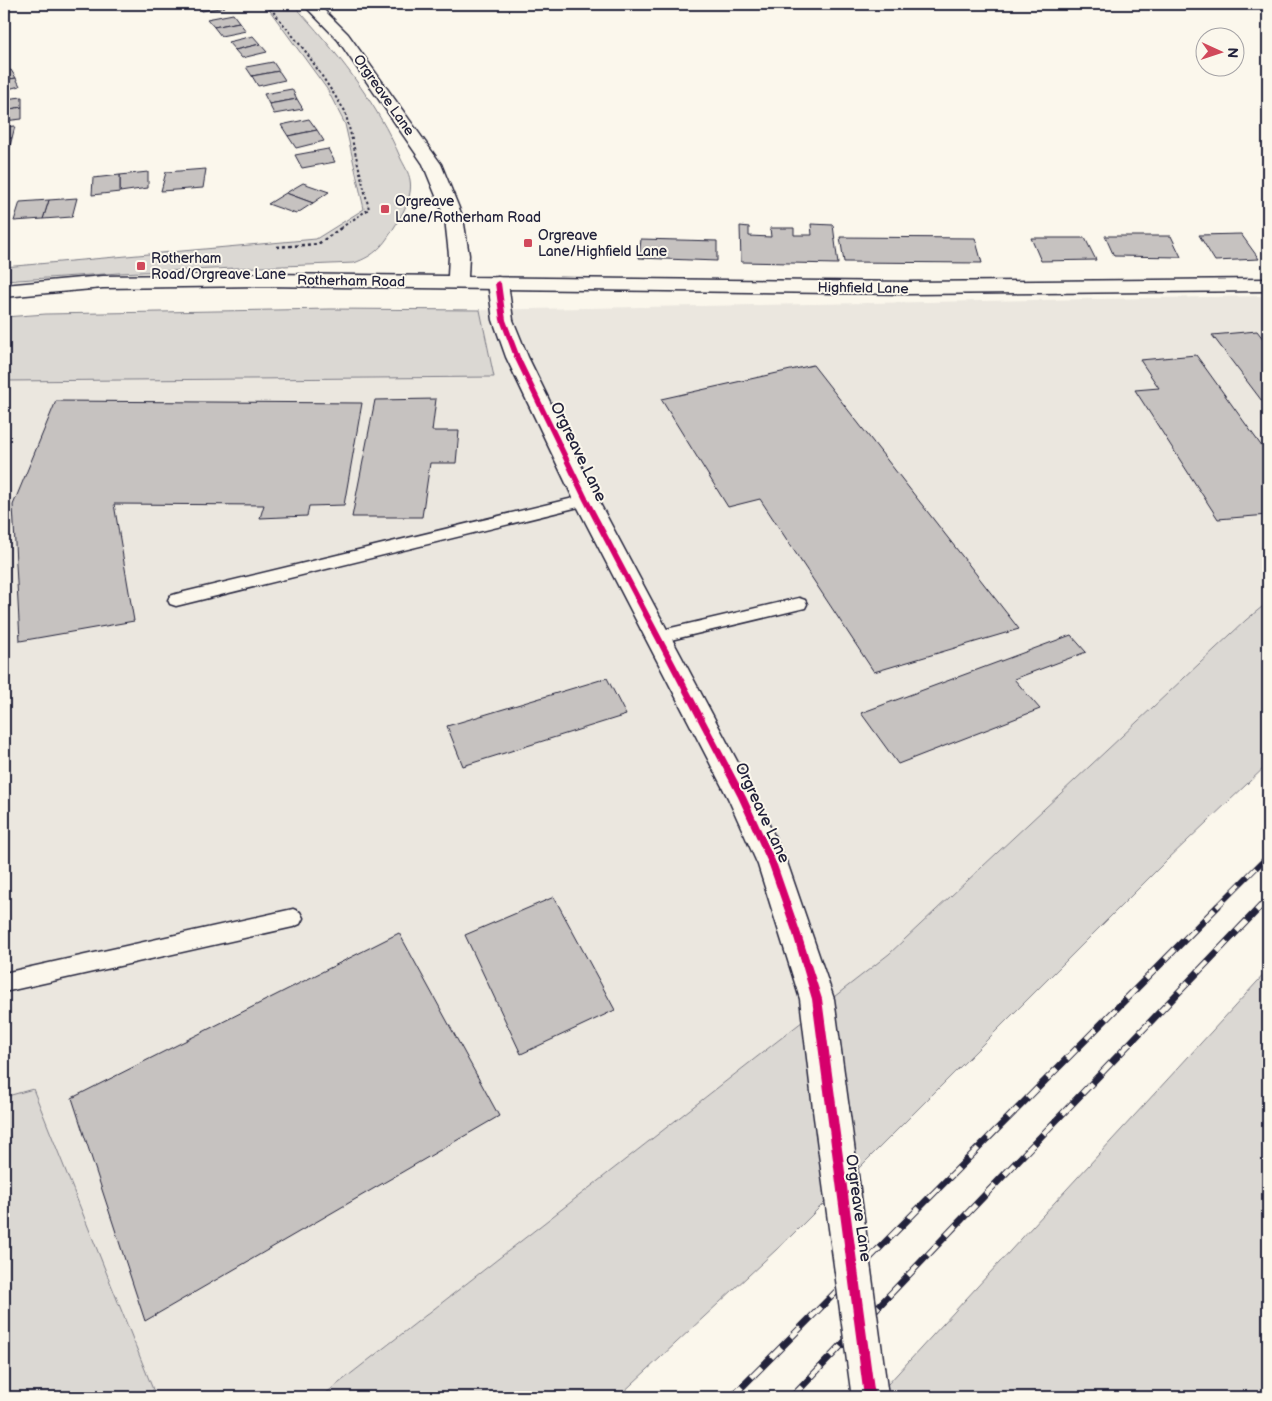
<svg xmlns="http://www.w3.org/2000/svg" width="1272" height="1401" font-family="'Balsamiq Sans',sans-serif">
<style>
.built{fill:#ebe7df}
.green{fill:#dbd8d3;stroke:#7e7d87}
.building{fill:#c6c2c0;stroke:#22223b}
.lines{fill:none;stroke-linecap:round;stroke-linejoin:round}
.lane-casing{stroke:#22223b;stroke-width:3}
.street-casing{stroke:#22223b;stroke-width:3}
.secondary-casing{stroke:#22223b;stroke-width:3}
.path-far1{stroke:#22223b;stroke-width:2;stroke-dasharray:2.5 2.5;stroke-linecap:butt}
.path{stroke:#22223b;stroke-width:2.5;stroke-dasharray:3 3;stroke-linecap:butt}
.lane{fill:#fbf7ec;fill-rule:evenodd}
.street{fill:#fbf7ec;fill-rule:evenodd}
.secondary{fill:#fbf7ec;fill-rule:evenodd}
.rail-far1-casing{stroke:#22223b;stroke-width:5.5}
.rail-casing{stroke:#22223b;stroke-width:7}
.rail-far1{stroke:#fbf7ec;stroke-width:4;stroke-dasharray:11;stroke-linecap:butt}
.rail{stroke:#fbf7ec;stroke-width:5;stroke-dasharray:14;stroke-linecap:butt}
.street-bridge-casing{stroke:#22223b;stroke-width:39;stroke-linecap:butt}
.street-bridge{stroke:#fbf7ec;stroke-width:36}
.cycleway-casing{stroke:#fbf7ec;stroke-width:3}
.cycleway{fill:#d6006c;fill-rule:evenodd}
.poi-dot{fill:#d1495b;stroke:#fbf7ec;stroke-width:2}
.labels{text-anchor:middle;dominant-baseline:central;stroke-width:4;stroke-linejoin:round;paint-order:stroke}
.far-street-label{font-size:14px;fill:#22223b;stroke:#fbf7ec}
.far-poi-label{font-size:14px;fill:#22223b;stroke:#fbf7ec;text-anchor:start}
.street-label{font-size:16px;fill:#22223b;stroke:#fbf7ec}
</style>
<rect width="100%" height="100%" fill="#fbf7ec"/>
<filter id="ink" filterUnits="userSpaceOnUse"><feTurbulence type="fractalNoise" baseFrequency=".02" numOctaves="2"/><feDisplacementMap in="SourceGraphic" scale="10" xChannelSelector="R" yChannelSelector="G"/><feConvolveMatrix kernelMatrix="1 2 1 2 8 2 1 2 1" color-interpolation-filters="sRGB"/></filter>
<g filter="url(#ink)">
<polygon class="built" points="1268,296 1268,602 1246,620 889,954 321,1397 156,1397 33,1089 4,1097 4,381 494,377 480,310"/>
<g class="green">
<path d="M265,4H293C335,50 377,102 401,159C404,165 409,173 410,180C413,196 403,213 395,226C383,246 376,255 354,263L119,273L4,281V267L316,239L364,209L345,124L327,89Z"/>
<polygon points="331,309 480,310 494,377 4,381 4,317 46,314"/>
<polygon points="1268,602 1268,764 1167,860 791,1236 618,1397 321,1397 889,954 1246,620"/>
<polygon points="1268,970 1268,1397 876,1397"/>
<polygon points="33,1089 156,1397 4,1397 4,1097"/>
</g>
<g class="building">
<polygon points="196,4 223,4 225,7 202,11"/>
<polygon points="233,14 239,22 214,27 207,19"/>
<polygon points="239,22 246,31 221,36 214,27"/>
<polygon points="253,36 260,44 235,50 228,42"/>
<polygon points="260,44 267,52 242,58 235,50"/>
<polygon points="273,62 279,71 252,76 246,67"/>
<polygon points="11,70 16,78 4,80 4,71"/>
<polygon points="279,71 285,80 258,86 252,76"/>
<polygon points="16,78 20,86 4,90 4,80"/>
<polygon points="292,89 297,99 269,104 264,94"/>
<polygon points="22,97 22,107 4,110 4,99"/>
<polygon points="297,99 303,109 274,114 269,104"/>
<polygon points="22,107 22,119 4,121 4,110"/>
<polygon points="309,119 317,130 288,136 281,125"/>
<polygon points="15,126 12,138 4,139 4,127"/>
<polygon points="317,130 324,141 296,148 288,136"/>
<polygon points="12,138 9,150 4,151 4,139"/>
<polygon points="328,149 335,162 302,168 295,155"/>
<polygon points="206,169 203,188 161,191 166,172"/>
<polygon points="148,172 148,188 120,192 120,175"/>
<polygon points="120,175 120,192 92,195 93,178"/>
<polygon points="303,183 329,192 313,203 286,193"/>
<polygon points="286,193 313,203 296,214 268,204"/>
<polygon points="77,198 72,217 43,219 49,200"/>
<polygon points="49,200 43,219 14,221 20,202"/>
<polygon points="811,224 833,225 838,264 741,262 740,226 749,227 749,236 771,237 770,228 794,228 794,235 812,235"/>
<polygon points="1241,234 1259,259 1215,261 1199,235"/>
<polygon points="1105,236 1171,236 1181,257 1114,256"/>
<polygon points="840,237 975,238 982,263 844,262"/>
<polygon points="1031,238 1085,238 1096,260 1041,261"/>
<polygon points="641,239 717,241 717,261 639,258"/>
<polygon points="1257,331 1268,345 1268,409 1212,335"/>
<polygon points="1196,355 1268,455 1268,515 1218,519 1135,390 1159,388 1140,360"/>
<polygon points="813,365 1019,629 874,672 760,499 728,507 661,399"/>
<polygon points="436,399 432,431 459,431 456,463 430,463 422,517 352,517 375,400"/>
<polygon points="56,401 362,403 344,505 309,506 307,516 260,518 264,505 114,504 134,621 20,641 13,505"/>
<polygon points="1071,635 1086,652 1014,679 1040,709 898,764 861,713"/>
<polygon points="607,678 626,715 463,766 447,726"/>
<polygon points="554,897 615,1010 521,1054 465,935"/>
<polygon points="399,933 499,1116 145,1321 72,1098"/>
</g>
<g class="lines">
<defs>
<g id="lane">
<polygon points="586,495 591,496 594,500 591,504 176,606 170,604 168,600 170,596 176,594"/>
<polygon points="799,598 805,600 807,604 805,608 658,643 652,641 650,637 652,633 658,631"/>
<polygon points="293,909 300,912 303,918 300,924 293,927 4,992 4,973"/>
</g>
<polygon id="street" points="498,277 505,279 508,283 513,320 528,357 598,500 752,789 788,865 834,999 849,1109 843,1121 831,1126 819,1121 813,1109 800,999 758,865 728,798 574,500 506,357 493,320 488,283 491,279"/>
<polygon id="secondary" points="303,4 318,4 348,34 441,164 463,218 469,255 468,277 909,282 1268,279 1268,291 909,294 264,286 103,288 4,297 4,285 103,276 264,274 448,276 449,255 445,218 423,164 338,40"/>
</defs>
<use href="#lane" class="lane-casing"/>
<use href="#street" class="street-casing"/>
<use href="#secondary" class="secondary-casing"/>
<polyline class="path-far1" points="267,4 306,52 345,111 369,209 339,229"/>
<polyline class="path" points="277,247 318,244 341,228"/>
<use href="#lane" class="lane"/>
<use href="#street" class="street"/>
<use href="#secondary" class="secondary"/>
<defs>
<g id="rail-far1">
<polyline points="1217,907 1268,856"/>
<polyline points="1260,907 1268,899"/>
</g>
<g id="rail">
<polyline points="732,1397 1218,906"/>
<polyline points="792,1397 1261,906"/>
</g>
</defs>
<use href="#rail-far1" class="rail-far1-casing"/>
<use href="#rail" class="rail-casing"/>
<use href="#rail-far1" class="rail-far1"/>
<use href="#rail" class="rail"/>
<defs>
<polyline id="street-bridge" points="831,1109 870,1397"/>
</defs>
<use href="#street-bridge" class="street-bridge-casing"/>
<use href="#street-bridge" class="street-bridge"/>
<defs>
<polygon id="cycleway" points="498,281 501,283 506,320 520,357 589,500 746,797 777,865 801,934 822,999 875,1397 864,1397 812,999 793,934 769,865 738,797 583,500 514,357 500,320 495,283"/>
</defs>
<use href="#cycleway" class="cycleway-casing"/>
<use href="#cycleway" class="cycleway"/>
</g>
</g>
<g class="poi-dot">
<rect x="380" y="204" width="10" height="10" rx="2.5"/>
<rect x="523" y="238" width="10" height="10" rx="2.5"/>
<rect x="136" y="261" width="10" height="10" rx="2.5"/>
</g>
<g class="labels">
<g class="far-street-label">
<text transform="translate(384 95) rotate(55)">Orgreave Lane</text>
<text transform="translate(351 281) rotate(1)">Rotherham Road</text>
<text transform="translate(863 288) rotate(1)">Highfield Lane</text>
</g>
<g class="far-poi-label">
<text x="395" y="201">Orgreave<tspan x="395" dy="16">Lane/Rotherham Road</tspan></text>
<text x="538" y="235">Orgreave<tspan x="538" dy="16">Lane/Highfield Lane</tspan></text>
<text x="151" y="258">Rotherham<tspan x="151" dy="16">Road/Orgreave Lane</tspan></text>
</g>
<g class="street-label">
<text transform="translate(578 452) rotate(64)">Orgreave Lane</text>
<text transform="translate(762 813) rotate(65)">Orgreave Lane</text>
<text transform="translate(858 1208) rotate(82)">Orgreave Lane</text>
</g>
</g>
<rect width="1272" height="1401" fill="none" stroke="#fbf7ec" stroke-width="20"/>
<rect x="10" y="10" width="1252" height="1381" fill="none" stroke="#22223b" stroke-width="2" filter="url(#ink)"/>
<g transform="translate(1220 52) rotate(93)"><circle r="24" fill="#fbf7ec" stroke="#a4a2a5"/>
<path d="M0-4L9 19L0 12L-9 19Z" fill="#d1495b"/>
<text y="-8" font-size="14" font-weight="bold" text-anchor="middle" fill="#22223b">N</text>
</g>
</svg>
